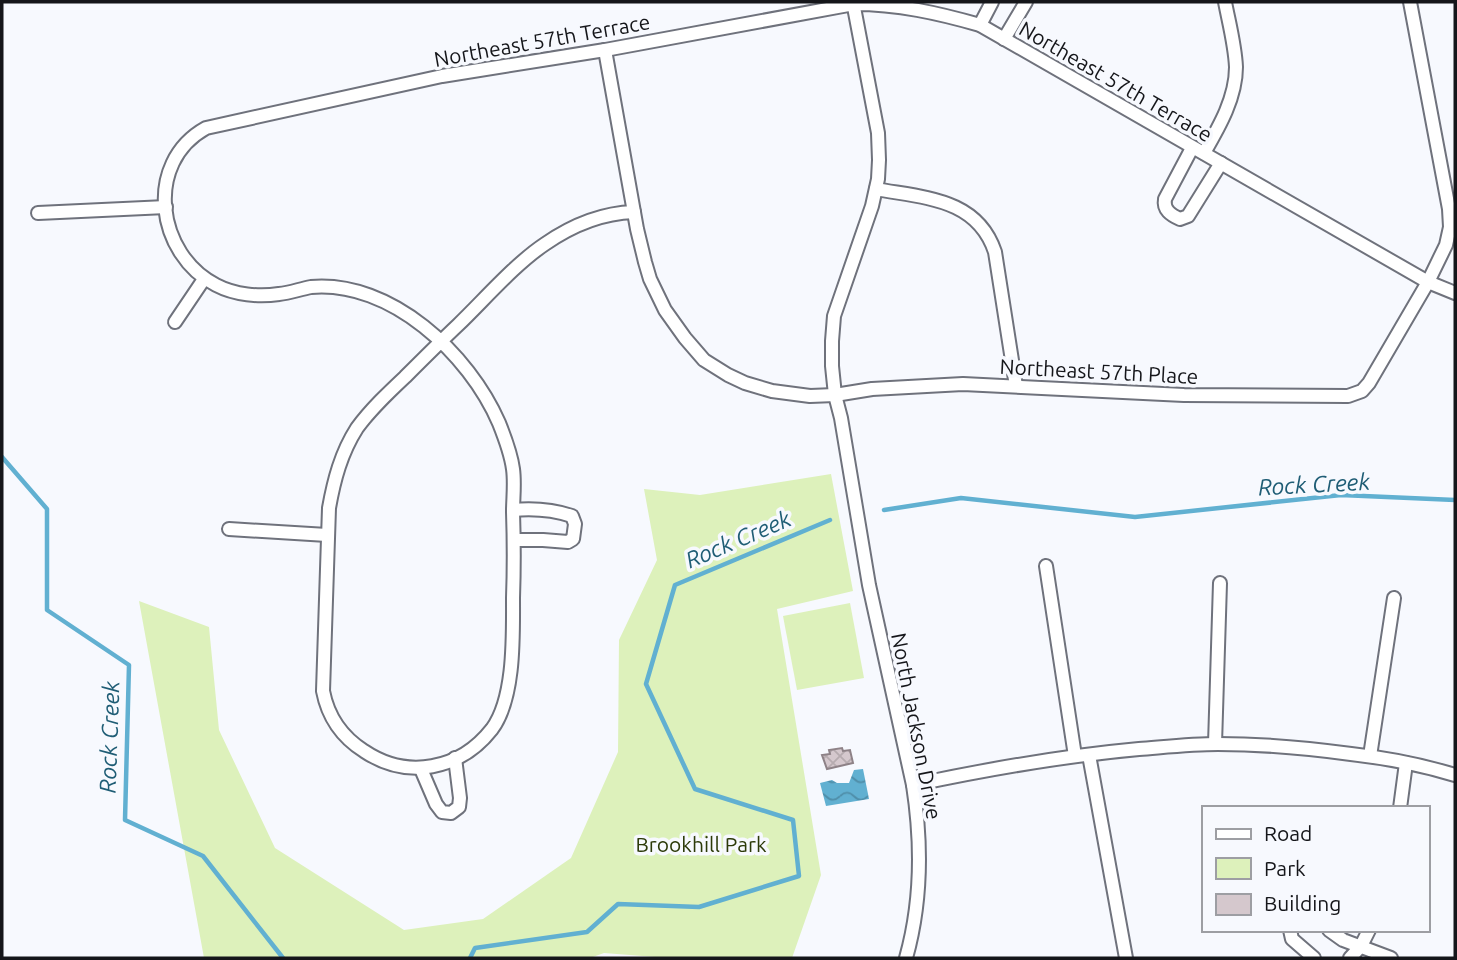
<svg xmlns="http://www.w3.org/2000/svg" width="1457" height="960" font-family="Ubuntu,sans-serif">
<style>
.park{fill:#ddf1bb}
.water{fill:url(#water-waves)}
.lines{fill:none;stroke-linecap:round;stroke-linejoin:round}
.stream{stroke:#61b0d1;stroke-width:4.5}
.building{fill:url(#building-cross-hatch);stroke:#8e8287;stroke-width:2}
.street-casing{stroke:#6f727c;stroke-width:16}
.street{stroke:#fff;stroke-width:12}
.labels{text-anchor:middle;dominant-baseline:central;stroke-width:7;stroke-linejoin:round;paint-order:stroke}
.street-label{font-size:21px;fill:#15161a;stroke:#f7f9fe}
.park-label{font-size:21px;fill:#2c3a09;stroke:#f7f9fe}
.water-label{font-size:23px;font-style:italic;fill:#1f5d75;stroke:#f7f9fe}
</style>
<defs>
<pattern id="water-waves" width="16" height="10" patternUnits="userSpaceOnUse" patternTransform="scale(1.75)"><rect width="16" height="10" fill="#61b0d1"/><path d="M0 5q4-4 8 0t8 0" fill="none" stroke="#4f8ea9"/></pattern>
<pattern id="building-cross-hatch" width="8" height="8" patternUnits="userSpaceOnUse" patternTransform="scale(1.75)"><rect width="8" height="8" fill="#d5c8cd"/><path d="M0 0l8 8M0 8l8-8" fill="none" stroke="#b6abaf"/></pattern>
</defs>
<rect width="100%" height="100%" fill="#f7f9fe"/>
<g class="park">
<polygon points="831,474 853,591 777,609 821,875 792,958 668,958 604,953 590,958 204,958 139,601 209,627 219,730 275,848 404,930 483,919 571,858 618,752 619,640 657,560 644,489 700,495"/>
<polygon points="850,603 864,678 797,690 783,616"/>
</g>
<polygon class="water" points="863,769 869,799 826,806 820,783 832,780 837,783 849,783 854,770"/>
<g class="lines">
<g class="stream">
<polyline points="2,457 47,509 47,610 129,665 125,820 203,856 283,958"/>
<polyline points="884,510 961,498 1135,517 1341,495 1455,500"/>
<polyline points="470,958 475,948 587,932 618,904 699,907 799,876 793,820 695,789 646,684 675,585 830,520"/>
</g>
</g>
<polygon class="building" points="842,748 843,751 850,750 853,763 827,769 822,755 830,754 829,750"/>
<g class="lines">
<defs>
<g id="street">
<path d="M853,2L878,133L879,160L878,179L872,206L834,316L832,341V366L835,395L841,418L869,585L913,785C922,843 922,901 906,958"/>
<polyline points="980,25 992,2"/>
<polyline points="1004,39 1026,2"/>
<polyline points="605,50 637,229 645,262 650,279 665,310 685,338 704,360 728,375 745,383 772,391 810,396 835,395 872,389 963,384 1184,395 1348,396 1362,391 1369,383 1428,282 1446,245 1450,227 1449,209 1410,2"/>
<path d="M1192,148L1165,199C1163,210 1171,215 1180,219L1188,216L1221,163"/>
<path d="M1204,153C1219,127 1236,98 1236,67C1235,45 1229,23 1225,2"/>
<path d="M876,189C924,198 977,198 995,252L1016,386"/>
<path d="M634,212C602,213 571,226 545,244C515,264 485,299 458,325C440,342 422,360 405,377C388,393 371,409 357,428C341,453 334,480 329,508L323,691C328,717 342,737 364,751C407,780 460,770 492,729C515,698 513,635 513,598C514,570 514,541 513,512C513,498 515,483 513,469C511,454 505,438 499,423C469,354 391,280 311,287C300,289 290,293 279,294C259,297 235,295 216,285C157,255 143,163 206,128L442,76L605,50L854,4C898,4 938,13 980,25L1428,282L1455,293"/>
<polyline points="38,213 166,207"/>
<polyline points="175,322 204,279"/>
<path d="M513,510C534,508 551,509 572,516L575,524L573,539L568,542L543,540H514"/>
<polyline points="229,529 327,535"/>
<polyline points="1046,566 1075,756"/>
<polyline points="1215,744 1220,583"/>
<polyline points="1089,755 1126,958"/>
<polyline points="1370,756 1394,598"/>
<polyline points="421,769 436,804 442,812 451,813 459,807 460,798 455,758"/>
<path d="M913,785C988,769 1063,756 1139,749C1165,747 1192,744 1218,744C1263,744 1307,748 1351,754C1386,758 1422,765 1455,775"/>
<polyline points="1400,808 1406,763"/>
<polyline points="1290,930 1292,939 1314,958"/>
<polyline points="1329,930 1343,940 1391,958"/>
<polyline points="1350,958 1361,946 1369,930"/>
</g>
</defs>
<use href="#street" class="street-casing"/>
<use href="#street" class="street"/>
</g>
<g class="labels">
<g class="street-label">
<text transform="translate(542 40) rotate(-10)">Northeast 57th Terrace</text>
<text transform="translate(1116 81) rotate(30)">Northeast 57th Terrace</text>
<text transform="translate(1099 371) rotate(3)">Northeast 57th Place</text>
<text transform="translate(917 726) rotate(79)">North Jackson Drive</text>
</g>
<g class="park-label">
<text x="701" y="844">Brookhill Park</text>
</g>
<g class="water-label">
<text transform="translate(1314 484) rotate(-3)">Rock Creek</text>
<text transform="translate(738 539) rotate(-23)">Rock Creek</text>
<text transform="translate(109 737) rotate(-88)">Rock Creek</text>
</g>
</g>
<rect width="1457" height="960" fill="none" stroke="#15161a" stroke-width="7"/>
<rect x="1202" y="806" width="228" height="126" fill="#f7f9fe" stroke="#9d9ea3" stroke-width="2"/>
<rect x="1216" y="829" width="35" height="10" fill="#ffffff" stroke="#9d9ea3" stroke-width="2"/>
<text x="1264" y="841" font-size="21" fill="#15161a">Road</text>
<rect x="1216" y="858" width="35" height="21" fill="#ddf1bb" stroke="#9d9ea3" stroke-width="2"/>
<text x="1264" y="876" font-size="21" fill="#15161a">Park</text>
<rect x="1216" y="894" width="35" height="21" fill="#d5c8cd" stroke="#9d9ea3" stroke-width="2"/>
<text x="1264" y="911" font-size="21" fill="#15161a">Building</text>
</svg>
